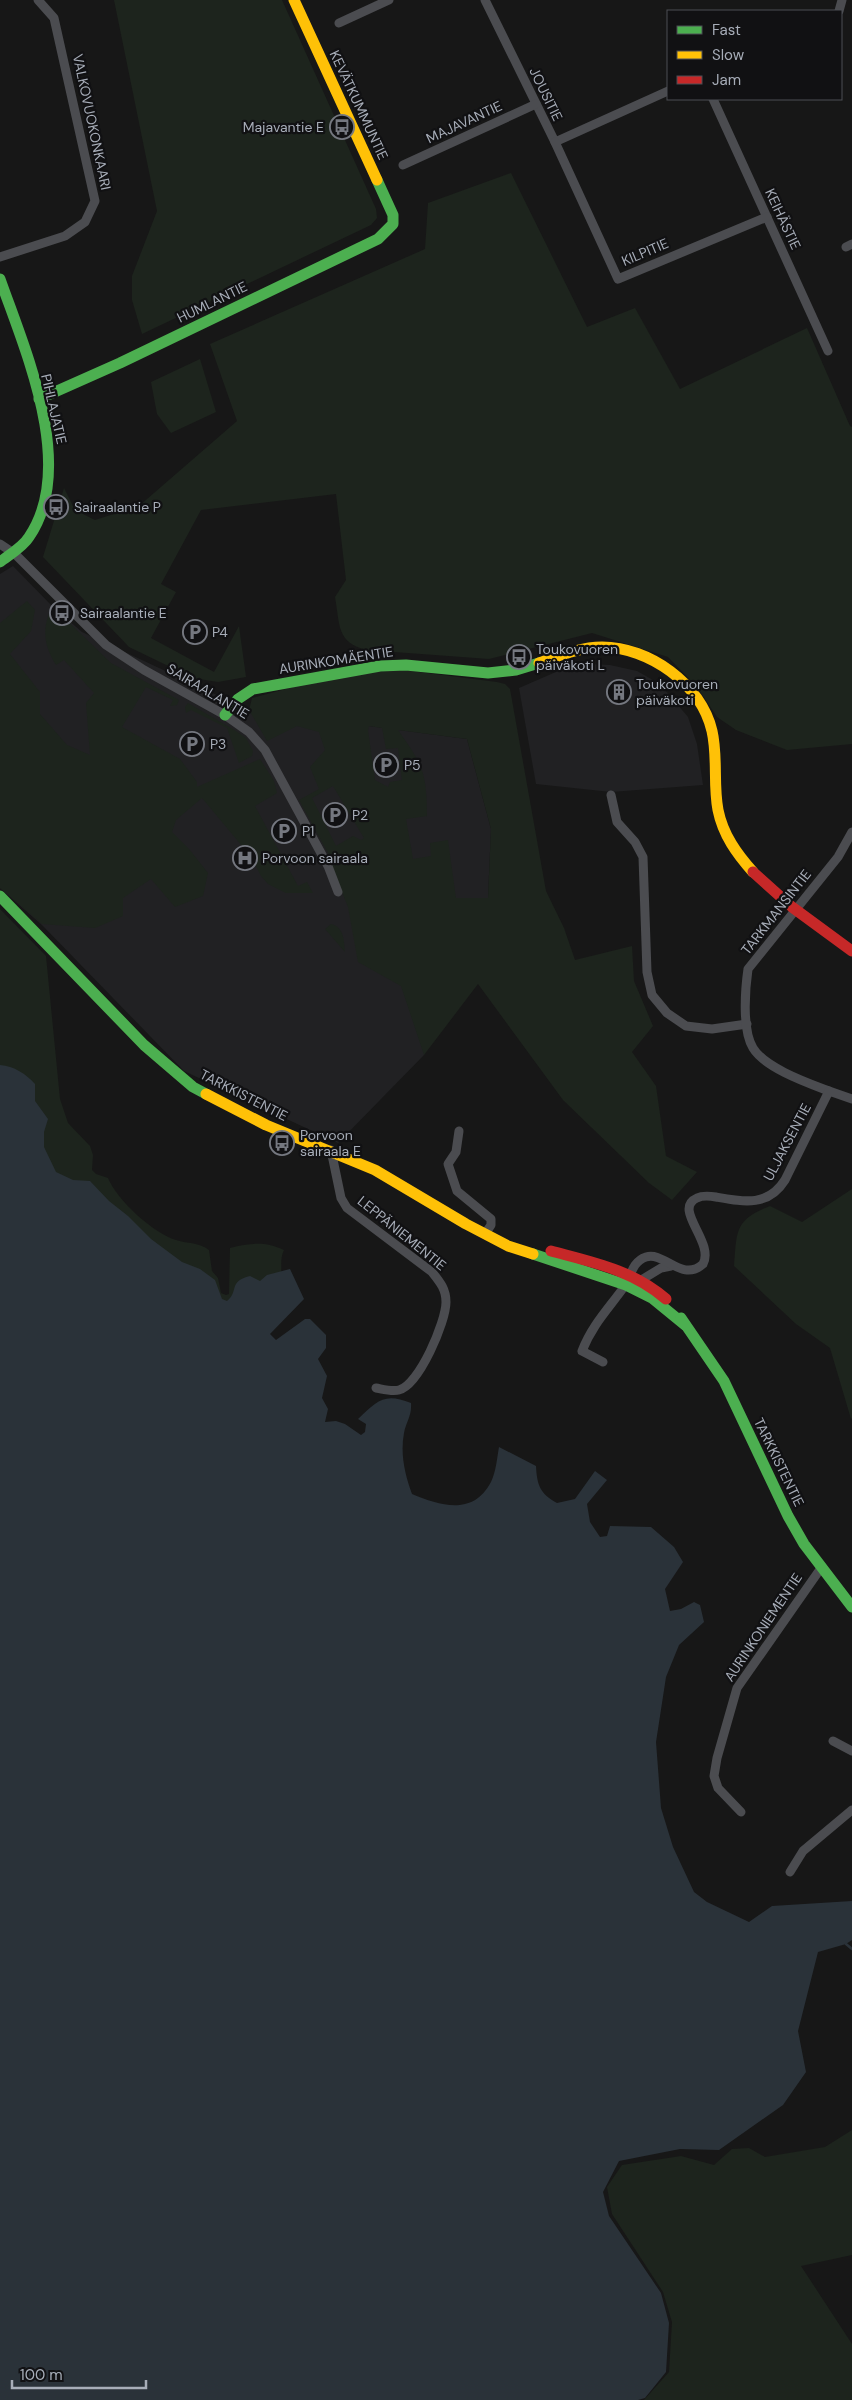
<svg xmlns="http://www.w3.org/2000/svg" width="852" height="2400" font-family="'DM Sans',sans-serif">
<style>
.built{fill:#212123}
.green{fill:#1d241d;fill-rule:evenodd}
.water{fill:#2a3239}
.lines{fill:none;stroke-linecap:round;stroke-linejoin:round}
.stream{stroke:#2a3239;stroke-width:2.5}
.street{stroke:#4b4c50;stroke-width:9}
.fast{stroke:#4caf50;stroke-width:11}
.slow{stroke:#ffc107;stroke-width:11}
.jam{stroke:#c62828;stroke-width:11}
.labels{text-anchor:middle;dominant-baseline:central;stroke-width:4.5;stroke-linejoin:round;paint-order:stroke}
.street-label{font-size:14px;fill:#a7adb8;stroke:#111113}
.poi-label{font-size:14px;fill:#a7adb8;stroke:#111113;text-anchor:start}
</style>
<rect width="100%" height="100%" fill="#171717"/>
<g class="built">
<polygon points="13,566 52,606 82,632 249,710 467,739 491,829 488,898 424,1055 338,1143 184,1071 42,925 0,888 0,574"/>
<polygon points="588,664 610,665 637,671 660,684 688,717 697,744 703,785 611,792 536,784 519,688 565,668"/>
</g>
<g class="green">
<polygon points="114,0 282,0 376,209 377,218 371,225 142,334 132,300 132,276 157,211"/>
<path d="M511,173L587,327L635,308L680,389L807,328L850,426L852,427V744L787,750L736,730L717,717L697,687L668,657L592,633L489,659L367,650C336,643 340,624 335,597L346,580L336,494L201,510L161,584L176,592L151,638L214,672L239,626L246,677L218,682L193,678L129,647L43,557L64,488L75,510L95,520L139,506L237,421L210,344L425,249L428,203Z"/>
<polygon points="200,359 216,412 171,433 157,414 151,382"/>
<path d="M27,601L35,610L31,631L10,654L40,692V714L67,745L90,755L86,703L94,693L64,660L56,665C43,643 42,629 52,606L111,663L179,700L177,705L170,706L173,700L146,687L122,727L180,759L197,782V787L260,759L274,781L277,793L255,806L298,886L307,882L313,893H286L268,884L261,876L252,858L202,798L176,820L172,832L189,849L208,873L203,896L175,907L151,879L123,898V916L95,928L42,924L0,888V623Z"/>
<path d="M395,669L497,682L505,684L510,689L546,891L564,928L575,960L632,946L634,981L653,1026L632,1052L656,1086L666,1156L697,1172L672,1200L649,1183L563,1100L478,984L424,1055L401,986L358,962L348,907L327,855L328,853L299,800L319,789L310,767L325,750L319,732L297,726L267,741L249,710L252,698L308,683ZM369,726L382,728L386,749L398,748L402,780L390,782L388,787L375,780L368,730ZM398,730L467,739L491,829L488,898H456L448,840L430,843L431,856L413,859L406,819L427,816C427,772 422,764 398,730ZM333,786L364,838L361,840L353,836L336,846L312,798Z"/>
<polygon points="188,703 236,731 246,738 253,751 252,756 239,763 227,728 191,710 186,713 185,707"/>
<path d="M0,909L46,956L60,1099L68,1123L90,1146L93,1155L92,1170L96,1174L108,1178C117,1200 153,1233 176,1240C188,1244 199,1242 209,1250L212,1271L218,1278L221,1293L226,1295L229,1294L230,1248C251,1243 265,1241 284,1250C279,1260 283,1268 280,1279L0,1583Z"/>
<path d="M331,924C344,927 344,941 345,952L325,929Z"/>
<path d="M852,1189V1418L851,1419L830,1348L796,1324L734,1266C737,1231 734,1220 770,1206L802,1222Z"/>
<polygon points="852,2130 852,2255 801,2266 852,2344 852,2400 644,2400 669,2372 672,2322 663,2292 612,2214 607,2187 622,2165 681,2156 714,2165 732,2149 749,2148 765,2157 825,2147"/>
</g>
<path class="water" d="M0,1065C14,1066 26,1074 35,1084V1101L48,1119L44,1132V1147L56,1172L73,1180L90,1181L109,1201L128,1216L151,1239L182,1262L200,1269L215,1280L222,1299L227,1301C239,1292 228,1281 250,1276L260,1281L267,1275L290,1269L304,1299L270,1334L276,1340L305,1319H310L326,1335V1348L318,1359L327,1376L322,1398L328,1409L325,1422L336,1421L345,1424L361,1435L365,1432L366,1424L358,1419C377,1401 384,1392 411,1403C412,1416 406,1422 404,1433C400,1454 405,1475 412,1494C441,1506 473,1516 491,1482C496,1472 497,1458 499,1447L536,1466C537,1485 540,1494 557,1503L575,1499L595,1471L607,1480L587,1504L590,1522L600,1537L607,1536L610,1526L651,1527L674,1547L683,1562L665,1589L670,1611L681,1609L694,1602L700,1605L704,1622L679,1645L666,1677L656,1742L661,1808L673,1847L694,1892L707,1902L749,1922L772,1906L852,1901V1940L846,1944L818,1952L798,2031L806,2072L783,2105L719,2150L680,2149L619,2161L603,2192L609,2216L661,2293L669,2323L666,2372L645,2398L638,2400H0Z"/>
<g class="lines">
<polyline class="stream" points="846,1944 852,1949"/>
<g class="street">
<polyline points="485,0 555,142 668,91"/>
<polyline points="839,11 842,0"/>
<polyline points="339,23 389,0"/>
<polyline points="713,99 828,351"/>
<polyline points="555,142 618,279 767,217"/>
<polyline points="403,165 536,104"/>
<polyline points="846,247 852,244"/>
<polyline points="0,257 65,236 85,222 95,201 54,18 38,0"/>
<polyline points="0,544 15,554 106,645 144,670 225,715 249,732 265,750 328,866 338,892"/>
<polyline points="611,795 617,822 635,842 643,857 647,972 652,995 667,1013 686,1026 712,1029 747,1024"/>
<path d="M829,1091C808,1083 765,1068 753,1048C742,1030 745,990 748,969L838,857L852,832"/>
<polyline points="459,1131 456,1152 448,1164 457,1191 491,1219 491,1225 485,1234"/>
<path d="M331,1150L341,1198L347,1208L432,1272C440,1282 446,1289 446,1302C446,1322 419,1385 399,1390C392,1392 382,1389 376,1388"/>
<polyline points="638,1282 661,1268 671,1266"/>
<path d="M603,1362L582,1351C592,1325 609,1308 624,1287C631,1278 631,1262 646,1257C664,1251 682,1283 703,1264C715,1242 672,1209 697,1198C703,1195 710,1196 716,1197C744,1202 768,1207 785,1180L829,1091L852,1099"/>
<polyline points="833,1741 852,1751"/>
<polyline points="741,1812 718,1788 714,1776 717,1758 737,1688 821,1568"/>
<polyline points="790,1872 803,1851 852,1810"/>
</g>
<g class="fast">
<path d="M0,279C25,350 77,467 29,537C23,547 9,555 0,562"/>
<polyline points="39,399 120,363 378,239 393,224 393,215 377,180"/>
<polyline points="225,715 238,699 253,689 380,666 406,665 488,673 516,670 539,663"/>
<polyline points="0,896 144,1045 193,1087 206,1094"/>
<polyline points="533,1254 626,1285 652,1298 685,1325"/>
<polyline points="681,1318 724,1381 788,1516 804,1544 852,1607"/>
</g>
<g class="slow">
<polyline points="294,0 377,180"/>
<path d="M539,663C559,656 580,647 602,647C649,647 701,684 712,731C718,757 713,784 718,810C723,835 737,854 753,872"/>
<polyline points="206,1094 266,1125 375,1170 466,1224 508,1246 533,1254"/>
</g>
<g class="jam">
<polyline points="753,872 792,907 852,951"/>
<path d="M551,1251C592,1262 633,1270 666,1299"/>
</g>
</g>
<defs>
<symbol id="bus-ring" viewBox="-11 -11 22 22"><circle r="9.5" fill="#111113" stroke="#757880" stroke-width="1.5"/><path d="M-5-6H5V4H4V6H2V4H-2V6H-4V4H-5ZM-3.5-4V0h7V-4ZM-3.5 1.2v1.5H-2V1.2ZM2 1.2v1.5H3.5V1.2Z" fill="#757880"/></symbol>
<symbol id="parking-ring" viewBox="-11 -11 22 22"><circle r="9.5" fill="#111113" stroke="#757880" stroke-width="1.5"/><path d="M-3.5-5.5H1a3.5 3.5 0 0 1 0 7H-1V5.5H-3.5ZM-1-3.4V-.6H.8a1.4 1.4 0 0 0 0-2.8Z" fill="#757880"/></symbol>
<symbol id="building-ring" viewBox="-11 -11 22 22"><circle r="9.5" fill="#111113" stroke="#757880" stroke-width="1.5"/><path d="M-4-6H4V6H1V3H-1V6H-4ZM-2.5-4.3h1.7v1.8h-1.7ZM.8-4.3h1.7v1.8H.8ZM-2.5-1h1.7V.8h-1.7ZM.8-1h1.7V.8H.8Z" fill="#757880"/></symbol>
<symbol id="hospital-ring" viewBox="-11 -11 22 22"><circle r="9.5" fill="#111113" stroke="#757880" stroke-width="1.5"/><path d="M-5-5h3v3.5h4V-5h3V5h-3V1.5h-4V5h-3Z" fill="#757880"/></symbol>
</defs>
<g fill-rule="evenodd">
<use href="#bus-ring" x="328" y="113" width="28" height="28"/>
<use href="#bus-ring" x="42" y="493" width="28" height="28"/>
<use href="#bus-ring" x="48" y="599" width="28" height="28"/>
<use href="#parking-ring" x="181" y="618" width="28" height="28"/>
<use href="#bus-ring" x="505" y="643" width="28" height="28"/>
<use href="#building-ring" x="605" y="678" width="28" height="28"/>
<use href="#parking-ring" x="178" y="730" width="28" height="28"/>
<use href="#parking-ring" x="372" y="751" width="28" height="28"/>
<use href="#parking-ring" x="321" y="801" width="28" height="28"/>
<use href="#parking-ring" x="270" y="817" width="28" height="28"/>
<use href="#hospital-ring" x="231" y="844" width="28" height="28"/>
<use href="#bus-ring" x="268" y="1129" width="28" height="28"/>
</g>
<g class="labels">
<g class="street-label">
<text transform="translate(546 94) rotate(64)">JOUSITIE</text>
<text transform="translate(359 105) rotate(65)">KEVÄTKUMMUNTIE</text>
<text transform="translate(92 122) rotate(78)">VALKOVUOKONKAARI</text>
<text transform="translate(464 122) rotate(-25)">MAJAVANTIE</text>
<text transform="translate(783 219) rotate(65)">KEIHÄSTIE</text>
<text transform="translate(645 252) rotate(-23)">KILPITIE</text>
<text transform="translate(212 302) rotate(-26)">HUMLANTIE</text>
<text transform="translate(54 409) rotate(77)">PIHLAJATIE</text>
<text transform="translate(336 660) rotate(-9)">AURINKOMÄENTIE</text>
<text transform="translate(208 691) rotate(31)">SAIRAALANTIE</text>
<text transform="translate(776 912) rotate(-52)">TARKMANSINTIE</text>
<text transform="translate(244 1095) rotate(27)">TARKKISTENTIE</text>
<text transform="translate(787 1142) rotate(-62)">ULJAKSENTIE</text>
<text transform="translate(402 1233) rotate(39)">LEPPÄNIEMENTIE</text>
<text transform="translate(779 1462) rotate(64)">TARKKISTENTIE</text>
<text transform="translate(763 1627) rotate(-56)">AURINKONIEMENTIE</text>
</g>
<g class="poi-label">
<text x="324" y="127" text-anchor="end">Majavantie E</text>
<text x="74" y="507">Sairaalantie P</text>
<text x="80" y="613">Sairaalantie E</text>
<text x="212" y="632">P4</text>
<text x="536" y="649">Toukovuoren<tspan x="536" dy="16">päiväkoti L</tspan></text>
<text x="636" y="684">Toukovuoren<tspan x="636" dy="16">päiväkoti</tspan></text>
<text x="210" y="744">P3</text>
<text x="404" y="765">P5</text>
<text x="352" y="815">P2</text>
<text x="302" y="831">P1</text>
<text x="262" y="858">Porvoon sairaala</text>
<text x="300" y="1135">Porvoon<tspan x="300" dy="16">sairaala E</tspan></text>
</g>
</g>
<rect x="667" y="10" width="175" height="90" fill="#111113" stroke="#4d4f55"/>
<rect x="677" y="26" width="25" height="8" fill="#4caf50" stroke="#4d4f55"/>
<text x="712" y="35" font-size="15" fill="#a7adb8">Fast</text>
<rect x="677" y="51" width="25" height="8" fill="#ffc107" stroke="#4d4f55"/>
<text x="712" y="60" font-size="15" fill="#a7adb8">Slow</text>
<rect x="677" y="76" width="25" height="8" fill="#c62828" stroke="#4d4f55"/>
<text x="712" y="85" font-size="15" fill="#a7adb8">Jam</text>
<path d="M12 2380v8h134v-8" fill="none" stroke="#a7adb8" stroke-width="2.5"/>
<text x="20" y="2380" font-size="15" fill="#a7adb8" stroke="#111113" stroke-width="4" paint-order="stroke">100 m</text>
</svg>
